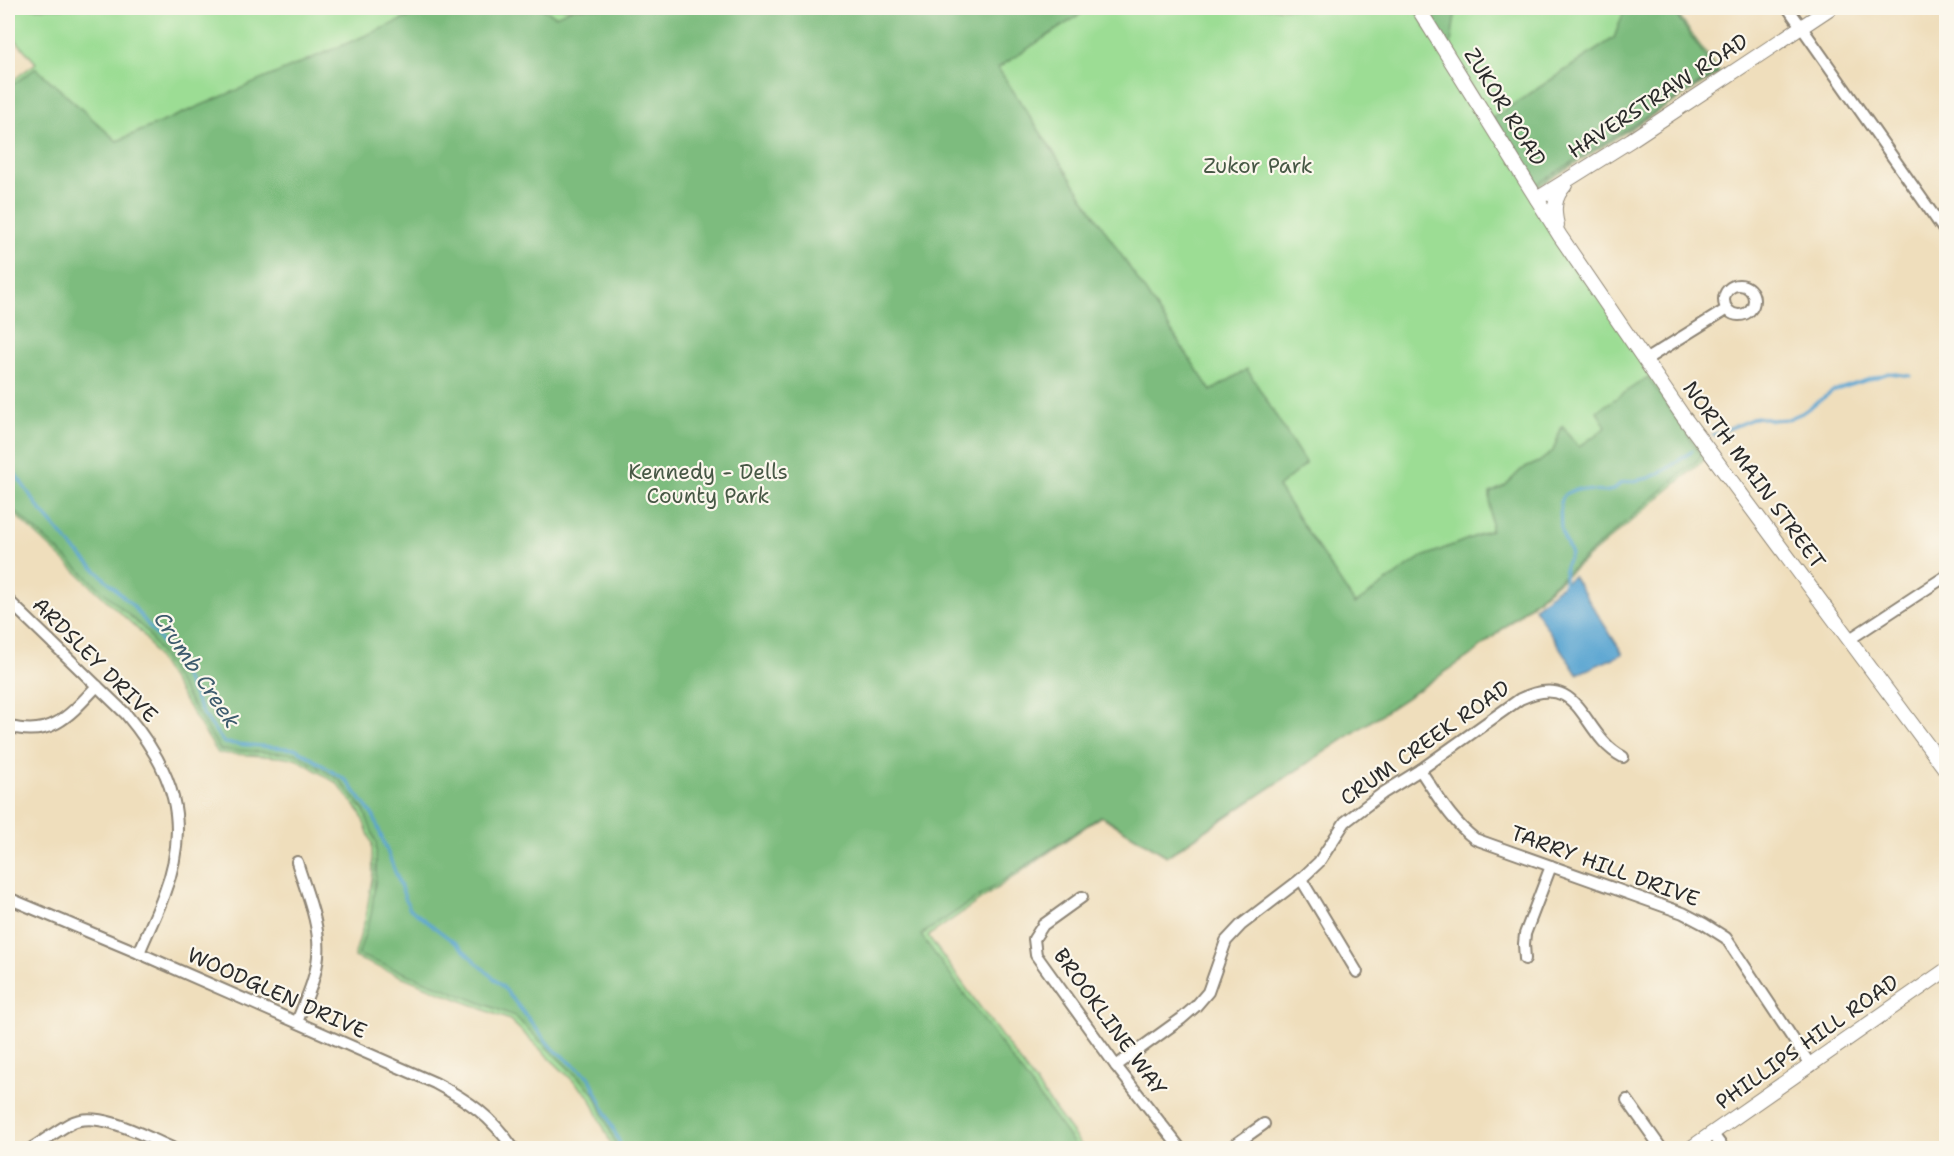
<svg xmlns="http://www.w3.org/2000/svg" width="1954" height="1156" font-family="'Shantell Sans',sans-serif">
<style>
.green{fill:#9cdd94;stroke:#648460;stroke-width:1.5}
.forest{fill:#7dbc7e;stroke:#547454;stroke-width:1.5}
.water{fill:#59a4d1;stroke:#42687e;stroke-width:1.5}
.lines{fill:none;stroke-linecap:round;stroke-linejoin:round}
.stream{stroke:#59a4d1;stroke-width:3}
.street-casing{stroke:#8d8474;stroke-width:14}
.secondary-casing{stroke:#8d8474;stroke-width:16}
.street{stroke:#fff;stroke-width:10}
.secondary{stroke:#fff;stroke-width:14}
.labels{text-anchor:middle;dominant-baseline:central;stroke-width:4.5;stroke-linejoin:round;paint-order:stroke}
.street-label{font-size:21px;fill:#2b2b2b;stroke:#fbf7ec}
.park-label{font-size:21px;fill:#475845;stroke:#fbf7ec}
.water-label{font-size:22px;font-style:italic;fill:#3d5b6d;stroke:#fbf7ec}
</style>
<rect width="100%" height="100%" fill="#fbf7ec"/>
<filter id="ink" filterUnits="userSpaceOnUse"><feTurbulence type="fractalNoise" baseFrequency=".0167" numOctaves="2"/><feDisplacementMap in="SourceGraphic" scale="12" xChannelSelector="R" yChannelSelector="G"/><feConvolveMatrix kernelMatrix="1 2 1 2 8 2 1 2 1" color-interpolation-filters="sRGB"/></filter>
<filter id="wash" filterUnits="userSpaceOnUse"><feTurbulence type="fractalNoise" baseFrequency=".008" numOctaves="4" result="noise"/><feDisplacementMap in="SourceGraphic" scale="24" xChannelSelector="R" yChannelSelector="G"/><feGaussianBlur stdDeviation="1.35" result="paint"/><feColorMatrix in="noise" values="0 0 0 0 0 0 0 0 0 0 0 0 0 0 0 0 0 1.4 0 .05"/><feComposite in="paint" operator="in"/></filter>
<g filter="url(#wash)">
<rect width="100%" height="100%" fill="#efdebc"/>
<g class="green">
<polygon points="8,8 1414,8 1706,458 1474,653 1167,856 1101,816 928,936 1083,1148 613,1148 590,1097 510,1020 354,957 366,917 373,873 372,843 360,812 337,783 296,758 218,753 143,634 8,508 8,84 36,63 8,31"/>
<polygon points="1420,8 1673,8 1720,73 1536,188"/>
</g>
<g class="forest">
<polygon points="430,8 541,8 556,16 573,8 1090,8 998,68 1211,391 1247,369 1306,464 1278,487 1355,604 1420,558 1491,530 1490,493 1505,486 1521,470 1539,462 1553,451 1562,426 1579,447 1606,427 1597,411 1648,377 1702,456 1474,653 1167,856 1101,816 921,935 1077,1148 617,1148 594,1093 514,1016 358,955 371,914 376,873 376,843 364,811 339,780 296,754 220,750 146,631 8,505 8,88 36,68 117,141"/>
<polygon points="1422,8 1456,8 1450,50"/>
<polygon points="1622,8 1671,8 1717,73 1536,185 1493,118 1614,38 1623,14"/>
</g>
<polygon class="water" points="1573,576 1623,654 1577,674 1534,608"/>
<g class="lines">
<g class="stream">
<polyline points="1713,435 1757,417 1771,420 1788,419 1802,413 1833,391 1889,373 1911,376"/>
<polyline points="8,463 39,508 73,548 133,606 176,660 202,712 224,743 297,749 347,781 374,817 409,908 459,946 504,988 551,1047 590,1078 622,1148"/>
<polyline points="1564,584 1565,566 1571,554 1561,531 1560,503 1564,495 1576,489 1603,492 1613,490 1621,483 1649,478 1667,469 1692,451"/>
</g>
</g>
</g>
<g filter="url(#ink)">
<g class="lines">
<defs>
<g id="street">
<polyline points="1788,8 1946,233"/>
<circle cx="1739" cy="300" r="15"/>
<polyline points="1645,360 1727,309"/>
<path d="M8,600L126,714C173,770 192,822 164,894C157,914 147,933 139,953"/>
<polyline points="1850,639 1946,576"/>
<path d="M8,726C51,739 70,715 97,686"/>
<path d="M1420,770C1437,795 1451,821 1475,839L1683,913L1704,924L1726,938L1811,1066"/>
<path d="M297,862C306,892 321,925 318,956C316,979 305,1001 297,1022"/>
<polyline points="1301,879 1357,972"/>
<polyline points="1082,897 1043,925 1034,939 1036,955 1116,1066 1180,1148"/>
<path d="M8,898L139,953L435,1083C469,1101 491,1116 513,1148"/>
<polyline points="1525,959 1524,944 1525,934 1551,866"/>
<path d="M1116,1066L1181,1019L1196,1006L1208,992L1226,941L1241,925L1301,879L1319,862L1345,822L1383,793L1420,770L1520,699C1583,669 1580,735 1623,757"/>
<polyline points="1627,1100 1661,1148"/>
<polyline points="1712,1133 1723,1148"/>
<path d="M32,1148C45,1140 58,1130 71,1123C99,1109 146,1137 172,1148"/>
<polyline points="1230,1148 1264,1124"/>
</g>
<g id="secondary">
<polyline points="1418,8 1560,236 1683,416 1946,770"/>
<polyline points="1537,199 1631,140 1830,8"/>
<path d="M1557,225C1553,209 1554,197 1565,185"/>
<polyline points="1691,1148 1946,970"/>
</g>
</defs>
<use href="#street" class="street-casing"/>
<use href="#secondary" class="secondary-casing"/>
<use href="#street" class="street"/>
<use href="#secondary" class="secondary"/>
</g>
</g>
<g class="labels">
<g class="street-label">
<text transform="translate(1658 96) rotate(-33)">HAVERSTRAW ROAD</text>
<text transform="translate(1505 107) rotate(58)">ZUKOR ROAD</text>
<text transform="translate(1754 475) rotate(54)">NORTH MAIN STREET</text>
<text transform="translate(95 660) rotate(45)">ARDSLEY DRIVE</text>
<text transform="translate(1425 743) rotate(-35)">CRUM CREEK ROAD</text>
<text transform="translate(1605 866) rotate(20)">TARRY HILL DRIVE</text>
<text transform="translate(277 993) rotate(24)">WOODGLEN DRIVE</text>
<text transform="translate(1110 1022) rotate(54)">BROOKLINE WAY</text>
<text transform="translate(1807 1042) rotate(-35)">PHILLIPS HILL ROAD</text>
</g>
<g class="park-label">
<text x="1258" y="166">Zukor Park</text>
<text x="708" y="472">Kennedy - Dells<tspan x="708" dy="24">County Park</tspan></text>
</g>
<g class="water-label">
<text transform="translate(197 670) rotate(56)">Crumb Creek</text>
</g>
</g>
<rect width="1954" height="1156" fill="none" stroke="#fbf7ec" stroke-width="30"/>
</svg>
